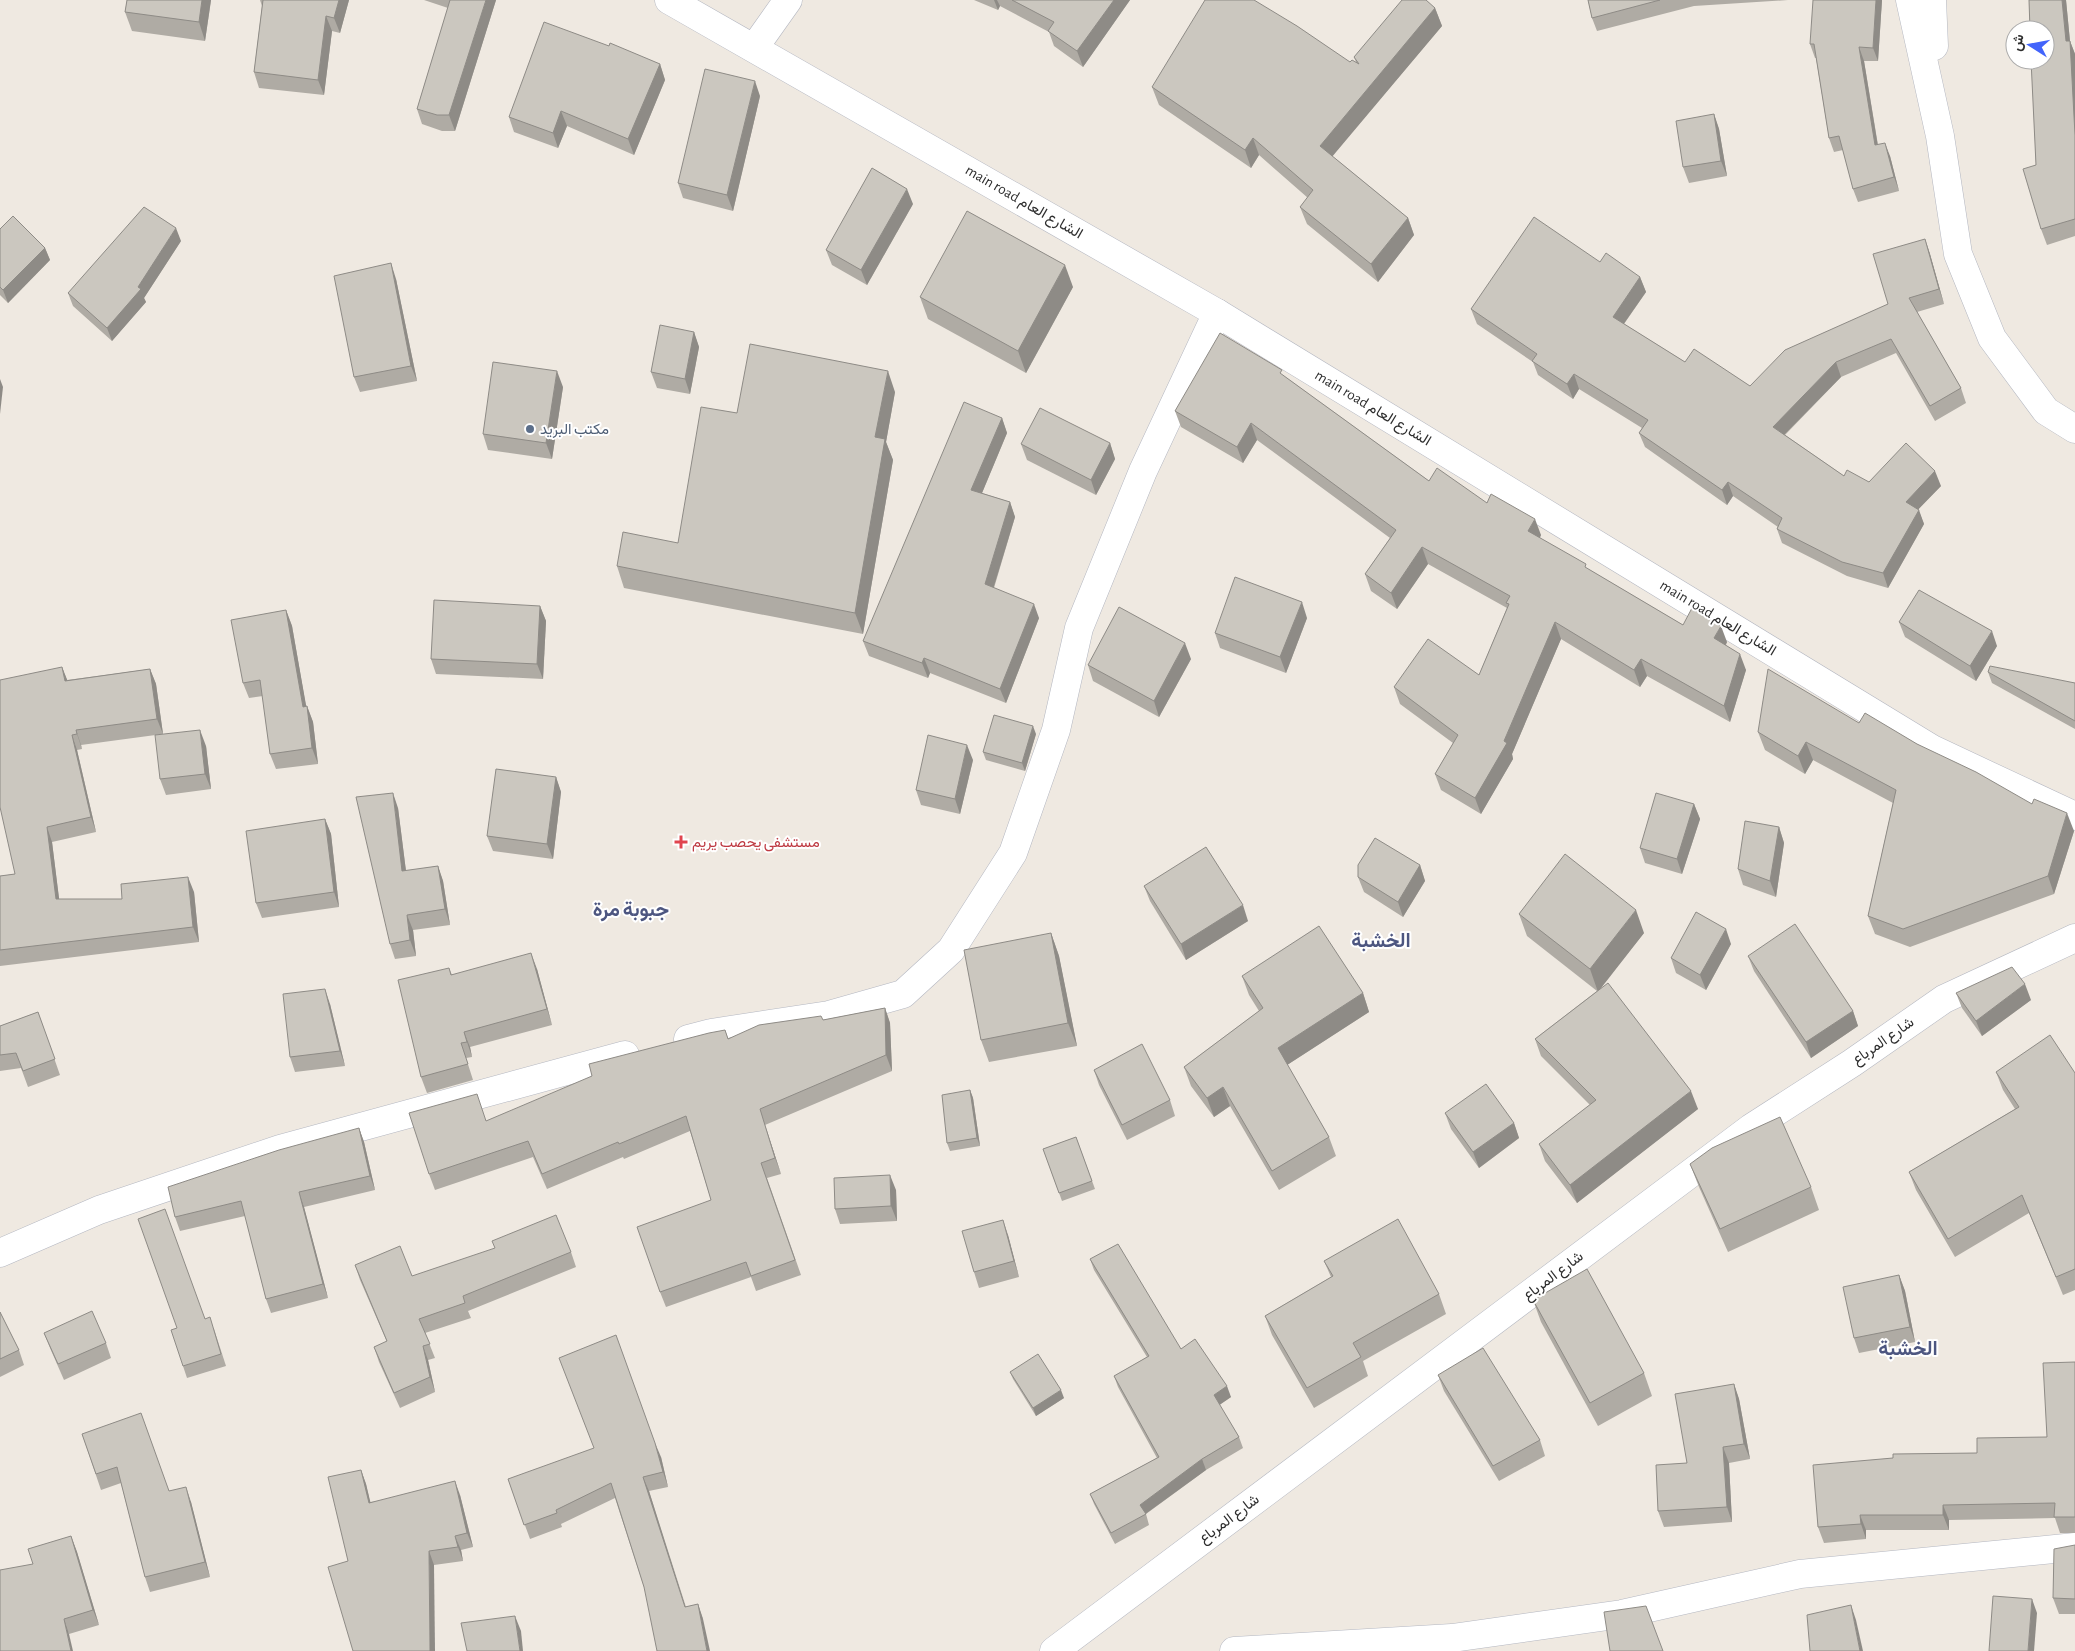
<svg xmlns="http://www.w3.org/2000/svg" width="2075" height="1651" font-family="'Alegreya Sans',Vazirmatn,sans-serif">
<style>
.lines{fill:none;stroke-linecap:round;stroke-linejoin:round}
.minor-casing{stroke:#b4b7c1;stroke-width:29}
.tertiary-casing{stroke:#b4b7c1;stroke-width:29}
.secondary-casing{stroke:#b4b7c1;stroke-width:29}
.minor{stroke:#fff;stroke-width:28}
.tertiary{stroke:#fff;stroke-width:28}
.secondary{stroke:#fff;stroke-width:28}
.wall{fill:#afaba4}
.shaded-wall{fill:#8e8b86}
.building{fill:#cbc7bf;stroke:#8e8b86}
.service-dot{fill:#5c6f8a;stroke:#fff;stroke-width:2}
.health-dot{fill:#e0444e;stroke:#fff;stroke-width:2}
.labels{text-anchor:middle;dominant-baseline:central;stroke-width:4;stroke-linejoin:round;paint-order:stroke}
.street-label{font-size:15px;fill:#2e2e2e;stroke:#fff}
.service-label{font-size:15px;fill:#4e5e75;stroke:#fff;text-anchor:start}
.health-label{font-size:15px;fill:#be3a42;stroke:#fff;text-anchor:start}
.district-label{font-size:20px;font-weight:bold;fill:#4d5680;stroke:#fff}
</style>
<rect width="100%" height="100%" fill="#efe9e1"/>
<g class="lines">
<defs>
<g id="minor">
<polyline points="1910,0 1940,136 1958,254 1992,338 2046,411 2075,429"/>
<polyline points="1932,0 1934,46"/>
<polyline points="754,48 788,0"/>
<polyline points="688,1039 711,1033 829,1015 903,994 951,950 1013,853 1056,730 1079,628 1143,471 1217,313"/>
<polyline points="0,1253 99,1210 280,1149 625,1055"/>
<polyline points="1234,1651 1452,1638 1622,1614 1800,1574 2075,1547"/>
</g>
<polyline id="tertiary" points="1054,1651 1751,1128 1852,1063 1944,999 2075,938"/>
<polyline id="secondary" points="669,0 1217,313 1932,749 2075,816"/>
</defs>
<use href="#minor" class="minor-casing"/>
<use href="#tertiary" class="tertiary-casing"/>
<use href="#secondary" class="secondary-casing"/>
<use href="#minor" class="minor"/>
<use href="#tertiary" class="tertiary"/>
<use href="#secondary" class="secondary"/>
</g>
<g class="wall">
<polygon points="127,0 211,0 205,41 132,31 125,12"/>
<polygon points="260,0 349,0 340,33 332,31 324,95 259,88 254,72 262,6"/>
<polygon points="424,0 496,0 455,131 442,131 422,124 417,109 448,8"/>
<polygon points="974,0 1130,0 1083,67 1054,46 1049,32 1000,6 998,10"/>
<polygon points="1588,0 1788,0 1694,6 1597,31 1592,18"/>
<polygon points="1882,0 1878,61 1864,61 1878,145 1890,156 1899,191 1858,202 1853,189 1843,150 1834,152 1829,138 1816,58 1815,58 1810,44"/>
<polygon points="2029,0 2066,0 2070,41 2075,54 2075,236 2047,245 2041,229 2036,165"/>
<polygon points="1435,8 1442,26 1332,156 1408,218 1414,235 1378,282 1307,224 1300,207 1308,198 1259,155 1251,168 1159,105 1152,87 1356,62 1354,57"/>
<polygon points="609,46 660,64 665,80 634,155 567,126 558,148 514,132 509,117"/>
<polygon points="760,96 733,211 683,198 678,183"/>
<polygon points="1714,114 1719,129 1727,176 1689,183 1683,167"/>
<polygon points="913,204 867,285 832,265 826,250"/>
<polygon points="0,229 45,248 50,260 8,303 0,295"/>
<polygon points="1925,239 1930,254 1944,304 1917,312 1961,388 1966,403 1935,421 1896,353 1841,377 1785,435 1844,476 1869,482 1941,486 1918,509 1924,524 1888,588 1847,576 1782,543 1777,529 1778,527 1733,496 1727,505 1645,447 1639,433 1642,428 1579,389 1573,399 1538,375 1533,362 1477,324 1471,309 1600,262 1640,277 1646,292 1624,324 1685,362 1750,386 1888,304"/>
<polygon points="181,241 144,298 146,302 112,341 73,306 68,293"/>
<polygon points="396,279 417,381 360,392 354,377"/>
<polygon points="1073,287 1026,373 928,319 920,297"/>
<polygon points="694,332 699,347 690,394 657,388 651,372"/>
<polygon points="1284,376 1429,481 1487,503 1541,535 1540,538 1588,569 1683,625 1727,642 1726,645 1746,670 1730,722 1647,676 1640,687 1561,639 1512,754 1513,759 1481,814 1441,790 1435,774 1453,743 1400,704 1394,687 1479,675 1507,608 1428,564 1397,609 1371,591 1365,574 1390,538 1257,440 1243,463 1181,427 1175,411"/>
<polygon points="563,387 552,459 488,450 483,434"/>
<polygon points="895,392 886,442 893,460 863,634 624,588 617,566 678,543 737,413"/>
<polygon points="1002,418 1007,433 982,493 1010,502 1015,517 994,588 1039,618 1006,703 930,673 928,678 869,656 863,641"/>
<polygon points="1110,443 1115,459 1096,495 1027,460 1021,444"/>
<polygon points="540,606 546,621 543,679 436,674 431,659"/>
<polygon points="286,610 292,626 306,706 307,706 313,722 318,764 276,769 270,754 263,696 249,698 243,683"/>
<polygon points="1307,618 1286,673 1220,648 1215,633"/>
<polygon points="1899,622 1997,646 1976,681 1905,637"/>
<polygon points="1191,659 1159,717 1093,681 1088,665"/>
<polygon points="62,667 67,680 150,669 156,684 163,734 81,745 82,749 77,750 96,832 52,842 59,899 122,899 194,892 199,942 0,966 0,876 15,874"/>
<polygon points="1988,672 2075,683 2075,729 1992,683"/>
<polygon points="1859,723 1917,744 2074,831 2054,894 1910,947 1875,934 1868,916 1893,803 1813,760 1805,774 1765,750 1758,732"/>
<polygon points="1036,734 1025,771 986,760 983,752"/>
<polygon points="206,746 211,789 166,795 160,779"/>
<polygon points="973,760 960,814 921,805 916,790"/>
<polygon points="556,777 561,792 553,859 493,851 487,836"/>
<polygon points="1694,804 1700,819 1682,874 1645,863 1640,848"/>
<polygon points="398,808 406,871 438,866 443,881 450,925 413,930 416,956 395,959 390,944"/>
<polygon points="325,819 331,834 339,907 262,918 256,903"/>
<polygon points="1779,827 1784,843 1776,897 1743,885 1738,869"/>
<polygon points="1420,865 1425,881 1403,917 1364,892 1358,877"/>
<polygon points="1144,886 1248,921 1186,960 1150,901"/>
<polygon points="1519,914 1644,933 1601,987 1698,1109 1577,1203 1545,1161 1539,1144 1590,1105 1541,1056 1535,1039 1597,991 1527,936"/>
<polygon points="1051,933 1059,956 1077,1046 989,1062 981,1040"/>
<polygon points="1731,944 1706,990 1676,973 1671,958"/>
<polygon points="1748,956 1853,1011 1858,1026 1811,1058 1754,971"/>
<polygon points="449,968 452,975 537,969 552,1025 470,1047 472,1057 466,1058 473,1080 427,1093 421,1077"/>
<polygon points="1242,976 1363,993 1369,1012 1287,1065 1329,1137 1336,1156 1279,1190 1230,1106 1214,1117 1191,1086 1184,1067 1259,1011 1249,995"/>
<polygon points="1956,993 2031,1000 1982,1036 1962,1008"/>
<polygon points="330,1004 345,1066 295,1072 290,1057"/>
<polygon points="885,1008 890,1023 892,1071 765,1125 781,1174 767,1178 801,1275 756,1291 751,1277 666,1307 660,1292 711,1200 690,1131 624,1159 623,1157 547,1189 533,1157 435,1190 429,1174 487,1121 725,1030 728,1038"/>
<polygon points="38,1012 60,1075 28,1087 21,1068 0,1071 0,1026"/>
<polygon points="1094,1070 1170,1100 1175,1116 1127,1140 1099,1085"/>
<polygon points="1996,1072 2075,1073 2075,1290 2063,1295 2029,1213 1955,1257 1916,1190 1909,1172 2015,1109 2003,1090"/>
<polygon points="970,1090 973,1098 980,1146 950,1151 947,1143"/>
<polygon points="1445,1113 1514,1123 1519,1138 1479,1168 1451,1129"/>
<polygon points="359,1128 364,1142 375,1190 304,1207 328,1298 271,1313 266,1299 245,1216 180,1231 175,1217"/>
<polygon points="1076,1137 1095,1189 1062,1201 1043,1149"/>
<polygon points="1690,1164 1811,1187 1819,1210 1728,1252 1699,1187"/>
<polygon points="896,1190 897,1221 840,1224 835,1209"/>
<polygon points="1008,1235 1019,1277 979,1288 974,1272"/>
<polygon points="571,1252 576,1267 468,1311 471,1318 425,1333 435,1358 428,1360 435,1392 400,1408 379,1362 374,1347 387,1342 360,1280 355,1265 412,1276"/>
<polygon points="1090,1259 1181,1349 1231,1397 1219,1405 1239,1437 1243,1448 1206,1470 1146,1514 1149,1525 1115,1544 1094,1504 1090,1494 1157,1458 1118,1387 1114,1376 1147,1357 1094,1270"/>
<polygon points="1324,1261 1439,1294 1446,1314 1363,1361 1368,1376 1314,1408 1272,1335 1265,1316 1331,1277"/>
<polygon points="1899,1275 1905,1291 1915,1342 1859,1353 1854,1338"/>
<polygon points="1533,1300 1644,1373 1652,1396 1598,1426 1541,1322"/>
<polygon points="0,1312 19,1350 24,1365 0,1377"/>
<polygon points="205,1319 214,1329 226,1366 187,1378 183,1366 177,1328"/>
<polygon points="44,1333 106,1343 111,1358 64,1380 50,1348"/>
<polygon points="2075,1362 2075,1533 2060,1533 2055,1518 1949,1520 1949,1530 1866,1530 1866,1539 1824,1543 1818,1527 1893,1458 1977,1453 2047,1437"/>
<polygon points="1010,1372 1064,1398 1036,1416 1013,1379"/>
<polygon points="1438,1375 1540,1440 1545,1456 1499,1481 1444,1391"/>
<polygon points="1734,1384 1739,1399 1750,1459 1729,1463 1732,1522 1664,1527 1658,1511"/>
<polygon points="82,1434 169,1491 191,1502 210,1577 150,1592 145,1577 121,1483 101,1490"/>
<polygon points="661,1457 668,1487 649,1491 686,1607 698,1604 703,1619 644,1587 615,1498 561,1524 562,1527 530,1539 508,1479"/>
<polygon points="361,1470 366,1484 370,1502 460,1495 473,1547 461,1550 463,1561 434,1565 348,1561"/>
<polygon points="71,1536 77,1552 99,1625 69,1634 33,1564"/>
<polygon points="2075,1545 2075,1614 2059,1614 2053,1598"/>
</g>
<g class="shaded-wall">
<polygon points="202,0 211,0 205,41 199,22"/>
<polygon points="339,0 349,0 340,33 334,18"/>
<polygon points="486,0 496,0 455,131 449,115"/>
<polygon points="994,0 997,0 1000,6 998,10"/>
<polygon points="1114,0 1130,0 1083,67 1077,51"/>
<polygon points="1876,0 1882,0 1878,61 1873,48"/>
<polygon points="2062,0 2066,0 2071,52 2070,41 2075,54 2075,135"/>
<polygon points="1435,8 1442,26 1326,164 1320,146"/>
<polygon points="326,16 332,31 324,95 318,80"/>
<polygon points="1859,47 1864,61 1880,159 1875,145"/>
<polygon points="660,64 665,80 634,155 628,139"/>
<polygon points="755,81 760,96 733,211 727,195"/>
<polygon points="561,111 567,126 558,148 553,133"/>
<polygon points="1714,114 1719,129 1727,176 1721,161"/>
<polygon points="1253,138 1259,155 1251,168 1245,150"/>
<polygon points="1885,143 1890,156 1899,191 1894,177"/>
<polygon points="907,189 913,204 867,285 861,270"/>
<polygon points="1408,218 1414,235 1378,282 1371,264"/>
<polygon points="176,228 181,241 144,298 146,302 112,341 107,328 138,287"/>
<polygon points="1925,239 1930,254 1944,304 1939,289"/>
<polygon points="45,248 50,260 8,303 3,290"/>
<polygon points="391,263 396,279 417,381 411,366"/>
<polygon points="1065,265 1073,287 1026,373 1018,351"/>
<polygon points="1640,277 1646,292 1618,332 1613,317"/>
<polygon points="694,332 699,347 690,394 685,379"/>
<polygon points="1836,362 1841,377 1778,441 1773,427"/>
<polygon points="557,371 563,387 552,459 546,443"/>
<polygon points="888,371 895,392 886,442 893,460 863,634 855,613 875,437"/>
<polygon points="1574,374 1579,389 1573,399 1567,384"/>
<polygon points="0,379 3,387 0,414"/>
<polygon points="1002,418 1007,433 977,505 971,490"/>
<polygon points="1251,423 1257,440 1243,463 1237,447"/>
<polygon points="1110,443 1115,459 1096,495 1091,480"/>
<polygon points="1935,471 1941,486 1911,517 1906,502"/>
<polygon points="1728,482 1733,496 1727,505 1722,490"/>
<polygon points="1010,502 1015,517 990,599 985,584"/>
<polygon points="1919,510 1924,524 1888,588 1883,573"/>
<polygon points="1535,519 1541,535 1534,548 1528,531"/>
<polygon points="1422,547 1428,564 1397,609 1391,593"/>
<polygon points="1302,602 1307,618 1286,673 1280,657"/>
<polygon points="1034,604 1039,618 1006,703 1000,689"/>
<polygon points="540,606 546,621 543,679 537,664"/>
<polygon points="286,610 292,626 309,722 303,707"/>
<polygon points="1555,622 1561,639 1512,754 1513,759 1481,814 1475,798 1504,741"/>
<polygon points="1721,626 1727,642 1720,655 1714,638"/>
<polygon points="1992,631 1997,646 1976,681 1970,666"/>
<polygon points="1185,643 1191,659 1159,717 1154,701"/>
<polygon points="1740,654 1746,670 1730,722 1724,706"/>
<polygon points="924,658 930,673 928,678 922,663"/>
<polygon points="1641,659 1647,676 1640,687 1634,670"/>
<polygon points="62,667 68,682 65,681"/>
<polygon points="150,669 156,684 163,734 157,719"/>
<polygon points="307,706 313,722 318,764 312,748"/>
<polygon points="1033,726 1036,734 1025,771 1022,763"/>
<polygon points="76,730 81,745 82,749 77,734"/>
<polygon points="200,730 206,746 211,789 205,774"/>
<polygon points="72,735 77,750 96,832 91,817"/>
<polygon points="1806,742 1813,760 1805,774 1798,756"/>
<polygon points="967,745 973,760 960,814 955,799"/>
<polygon points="556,777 561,792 553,859 547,844"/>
<polygon points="393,793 398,808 408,887 402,871"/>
<polygon points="1694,804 1700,819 1682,874 1677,859"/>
<polygon points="2067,813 2074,831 2054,894 2048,876"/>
<polygon points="325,819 331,834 339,907 334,892"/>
<polygon points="47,827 52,842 61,914 56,899"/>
<polygon points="1779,827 1784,843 1776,897 1770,881"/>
<polygon points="1420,865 1425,881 1403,917 1398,902"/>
<polygon points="438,866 443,881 450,925 445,909"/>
<polygon points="188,877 194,892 199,942 193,927"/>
<polygon points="1243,905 1248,921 1186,960 1181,944"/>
<polygon points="1636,910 1644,933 1598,992 1590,969"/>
<polygon points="407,915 413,930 416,956 410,940"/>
<polygon points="1726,929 1731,944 1706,990 1700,975"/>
<polygon points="1051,933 1059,956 1077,1046 1068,1023"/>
<polygon points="531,953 537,969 552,1025 547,1009"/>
<polygon points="2025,984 2031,1000 1982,1036 1976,1021"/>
<polygon points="325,989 330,1004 345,1066 340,1051"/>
<polygon points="1363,993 1369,1012 1284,1067 1278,1048"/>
<polygon points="885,1008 890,1023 892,1071 886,1055"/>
<polygon points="1853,1011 1858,1026 1811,1058 1806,1042"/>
<polygon points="464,1032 470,1047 472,1057 467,1042"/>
<polygon points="1223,1087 1230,1106 1214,1117 1207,1098"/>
<polygon points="970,1090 973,1098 980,1146 977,1138"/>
<polygon points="1691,1091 1698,1109 1577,1203 1570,1185"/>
<polygon points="760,1109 765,1125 781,1174 775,1158"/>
<polygon points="1514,1123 1519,1138 1479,1168 1473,1152"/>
<polygon points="359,1128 364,1142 375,1190 370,1176"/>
<polygon points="890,1175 896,1190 897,1221 891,1206"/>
<polygon points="299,1192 304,1207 328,1298 323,1284"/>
<polygon points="1003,1220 1008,1235 1019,1277 1014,1261"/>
<polygon points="1899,1275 1905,1291 1915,1342 1910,1327"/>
<polygon points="423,1346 428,1360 435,1392 430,1377"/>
<polygon points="1734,1384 1739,1399 1750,1459 1744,1444"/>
<polygon points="1227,1386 1231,1397 1218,1406 1214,1395"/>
<polygon points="1061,1390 1064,1398 1036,1416 1033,1408"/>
<polygon points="655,1443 661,1457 668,1487 663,1472"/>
<polygon points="1723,1447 1729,1463 1732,1522 1727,1507"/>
<polygon points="1202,1459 1206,1470 1144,1515 1140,1505"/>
<polygon points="361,1470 366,1484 374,1517 369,1503"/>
<polygon points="643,1477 649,1491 690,1622 685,1607"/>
<polygon points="455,1481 460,1495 473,1547 467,1533"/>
<polygon points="186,1487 191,1502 210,1577 205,1562"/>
<polygon points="1943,1505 1949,1520 1949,1530 1943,1515"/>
<polygon points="1860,1515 1866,1530 1866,1539 1861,1524"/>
<polygon points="71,1536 77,1552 99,1625 93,1610"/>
<polygon points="455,1536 461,1550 463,1561 458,1547"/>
<polygon points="429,1551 434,1565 435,1651 430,1651"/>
<polygon points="2032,1599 2037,1613 2034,1651 2028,1651"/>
<polygon points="698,1604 703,1619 710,1651 707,1651"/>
<polygon points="1851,1605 1856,1620 1863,1651 1860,1651"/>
<polygon points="515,1616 521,1631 523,1651 520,1651"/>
<polygon points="64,1619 69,1634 73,1651 71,1651"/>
</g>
<g class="building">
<polygon points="127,0 202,0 199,22 125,12"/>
<polygon points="263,0 339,0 334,18 326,16 318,80 254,72"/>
<polygon points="450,0 486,0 449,115 437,115 417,109"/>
<polygon points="1012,0 1114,0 1077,51 1048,31 1054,22"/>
<polygon points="1205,0 1254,0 1297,26 1350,62 1352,60 1359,64 1354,57 1402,0 1426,0 1435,8 1320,146 1408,218 1371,264 1300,207 1313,190 1253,138 1245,150 1152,87"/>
<polygon points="1588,0 1660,0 1592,18"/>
<polygon points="1813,0 1876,0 1873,48 1859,47 1875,145 1885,143 1894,177 1853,189 1839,136 1829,138 1814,44 1810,44"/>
<polygon points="2029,0 2062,0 2066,41 2070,41 2075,135 2075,219 2041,229 2023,169 2036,165 2031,60 2045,60 2045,30 2030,30"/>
<polygon points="544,22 609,46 610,43 660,64 628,139 561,111 553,133 509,117"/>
<polygon points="705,69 755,81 727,195 678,183"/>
<polygon points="1714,114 1721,161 1683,167 1676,121"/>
<polygon points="872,168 907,189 861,270 826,250"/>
<polygon points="144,207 176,228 138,287 141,289 107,328 68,293"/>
<polygon points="967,211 1065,265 1018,351 920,297"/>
<polygon points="13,216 45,248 3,290 0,287 0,229"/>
<polygon points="1534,217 1600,262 1606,253 1640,277 1613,317 1685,362 1694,349 1750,386 1785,350 1888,304 1873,254 1925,239 1939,289 1909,298 1961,388 1930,406 1891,339 1836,362 1773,427 1844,476 1847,470 1869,482 1906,443 1935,471 1906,502 1919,510 1883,573 1842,562 1777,529 1782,518 1728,482 1722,490 1639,433 1648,420 1574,374 1567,384 1532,361 1537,354 1471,309"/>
<polygon points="391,263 411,366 354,377 334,276"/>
<polygon points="660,325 694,332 685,379 651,372"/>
<polygon points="1220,333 1282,370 1280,373 1429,481 1437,468 1487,503 1491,494 1535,519 1528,531 1586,564 1585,567 1683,625 1692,608 1721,626 1714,638 1740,654 1724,706 1641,659 1634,670 1555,622 1504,741 1507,743 1475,798 1435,774 1458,735 1394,687 1428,639 1479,675 1509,604 1506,603 1510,596 1422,547 1391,593 1365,574 1396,530 1251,423 1237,447 1175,411"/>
<polygon points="750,344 888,371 875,437 885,439 855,613 617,566 623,532 678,543 701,407 737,413"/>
<polygon points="493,362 557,371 546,443 483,434"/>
<polygon points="964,402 1002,418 971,490 1010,502 985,584 1034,604 1000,689 924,658 922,663 863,641"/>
<polygon points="1040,408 1110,443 1091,480 1021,444"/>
<polygon points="1235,577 1302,602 1280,657 1215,633"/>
<polygon points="1919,590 1992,631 1970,666 1899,622"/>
<polygon points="434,600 540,606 537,664 431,659"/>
<polygon points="1119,607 1185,643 1154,701 1088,665"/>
<polygon points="286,610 303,707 307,706 312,748 270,754 260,680 243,683 231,620"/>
<polygon points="1990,666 2075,683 2075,721 1988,672"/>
<polygon points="62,667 65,681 150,669 157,719 76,730 77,734 72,735 91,817 47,827 56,899 122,899 121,884 188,877 193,927 0,950 0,876 15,874 0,807 0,680"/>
<polygon points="1768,669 1859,723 1865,713 1917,744 1976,772 2032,804 2034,799 2067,813 2048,876 1903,929 1868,916 1896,790 1806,742 1798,756 1758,732"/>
<polygon points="994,715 1033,726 1022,763 983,752"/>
<polygon points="200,730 205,774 160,779 155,735"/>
<polygon points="928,735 967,745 955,799 916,790"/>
<polygon points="496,769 556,777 547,844 487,836"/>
<polygon points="393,793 402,871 438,866 445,909 407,915 410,940 390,944 356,797"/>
<polygon points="1656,793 1694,804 1677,859 1640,848"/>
<polygon points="325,819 334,892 256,903 246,831"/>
<polygon points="1745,821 1779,827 1770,881 1738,869"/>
<polygon points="1375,838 1420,865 1398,902 1358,877 1358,865"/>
<polygon points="1206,847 1243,905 1181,944 1144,886"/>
<polygon points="1565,854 1636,910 1590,969 1519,914"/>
<polygon points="1696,912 1726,929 1700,975 1671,958"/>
<polygon points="1795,924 1853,1011 1806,1042 1748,956"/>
<polygon points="1319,926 1363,993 1278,1048 1329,1137 1272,1171 1223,1087 1207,1098 1184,1067 1263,1008 1242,976"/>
<polygon points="1051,933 1068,1023 981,1040 964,950"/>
<polygon points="531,953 547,1009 464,1032 467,1042 461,1043 468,1064 421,1077 398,980 449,968 451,975"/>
<polygon points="2012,967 2025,984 1976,1021 1956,993"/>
<polygon points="1608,983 1691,1091 1570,1185 1539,1144 1596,1100 1535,1039"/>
<polygon points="325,989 340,1051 290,1057 283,994"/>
<polygon points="885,1008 886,1055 760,1109 775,1158 761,1163 795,1260 751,1276 746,1262 660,1292 637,1227 711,1200 686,1116 619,1144 618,1142 542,1174 528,1141 429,1174 409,1113 477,1094 486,1121 592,1076 589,1064 709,1033 725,1030 728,1039 759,1025 821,1016 823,1020"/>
<polygon points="38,1012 55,1059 23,1071 16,1053 0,1055 0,1026"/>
<polygon points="2050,1035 2075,1073 2075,1269 2056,1277 2022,1195 1948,1239 1909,1172 2019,1107 1996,1072"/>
<polygon points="1142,1044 1170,1100 1122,1125 1094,1070"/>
<polygon points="1486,1084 1514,1123 1473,1152 1445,1113"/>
<polygon points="970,1090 977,1138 947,1143 942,1095"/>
<polygon points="1780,1117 1811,1187 1720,1229 1690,1164 1712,1148"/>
<polygon points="359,1128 370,1176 299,1192 323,1284 266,1299 241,1201 175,1217 168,1187 279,1150"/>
<polygon points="1076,1137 1092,1181 1059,1193 1043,1149"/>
<polygon points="890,1175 891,1206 835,1209 834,1178"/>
<polygon points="165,1209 205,1319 210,1317 221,1354 183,1366 171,1330 177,1328 138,1219"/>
<polygon points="556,1215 571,1252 463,1296 465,1303 419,1319 430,1344 423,1346 430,1377 394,1393 374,1347 387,1341 355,1265 400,1246 412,1276 495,1248 492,1241"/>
<polygon points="1398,1219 1439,1294 1353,1343 1361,1357 1307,1388 1265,1316 1333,1276 1324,1261"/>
<polygon points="1003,1220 1014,1261 974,1272 962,1231"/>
<polygon points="1118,1244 1181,1349 1195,1339 1227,1386 1214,1395 1239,1437 1202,1459 1140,1505 1146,1514 1111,1533 1090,1494 1159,1457 1114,1376 1149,1356 1090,1259"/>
<polygon points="1587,1269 1644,1373 1590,1403 1533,1300"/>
<polygon points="1899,1275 1910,1327 1854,1338 1843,1287"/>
<polygon points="92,1311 106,1343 58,1364 44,1333"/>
<polygon points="0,1312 19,1350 0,1359"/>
<polygon points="616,1335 655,1443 663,1472 643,1477 685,1607 698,1604 707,1651 657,1651 644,1587 611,1483 556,1510 557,1513 524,1525 508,1479 594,1448 559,1358"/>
<polygon points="1483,1348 1540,1440 1493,1466 1438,1375"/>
<polygon points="1038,1354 1061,1390 1033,1408 1010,1372"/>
<polygon points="2075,1362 2075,1517 2054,1517 2055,1503 1943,1505 1943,1515 1860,1515 1861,1524 1818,1527 1813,1465 1893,1458 1893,1454 1977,1453 1977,1438 2047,1437 2043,1363"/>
<polygon points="1734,1384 1744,1444 1723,1447 1727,1507 1658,1511 1656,1465 1687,1463 1675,1394"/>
<polygon points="141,1413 169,1491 186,1487 205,1562 145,1577 117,1467 96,1474 82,1434"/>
<polygon points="361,1470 369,1503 455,1481 467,1533 455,1536 458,1547 429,1551 430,1651 353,1651 328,1567 348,1561 328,1477"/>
<polygon points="71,1536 93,1610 64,1619 71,1651 0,1651 0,1570 33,1564 28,1549"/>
<polygon points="2075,1545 2075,1599 2053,1598 2054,1549"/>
<polygon points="1993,1596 2032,1599 2028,1651 1989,1651"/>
<polygon points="1851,1605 1860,1651 1810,1651 1807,1615"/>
<polygon points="1646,1606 1663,1651 1610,1651 1604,1612"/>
<polygon points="515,1616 520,1651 467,1651 461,1623"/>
</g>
<circle class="service-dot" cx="530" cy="429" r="5"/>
<path class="health-dot" d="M678.5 834.5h5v5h5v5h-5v5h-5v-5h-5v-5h5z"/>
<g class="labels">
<g class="street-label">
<text transform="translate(1024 202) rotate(30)">main road الشارع العام</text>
<text transform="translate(1373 408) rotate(31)">main road الشارع العام</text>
<text transform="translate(1718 618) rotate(31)">main road الشارع العام</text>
<text transform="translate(1883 1041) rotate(-35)">شارع المرباع</text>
<text transform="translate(1553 1276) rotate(-37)">شارع المرباع</text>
<text transform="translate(1229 1519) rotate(-37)">شارع المرباع</text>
</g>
<g class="service-label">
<text x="540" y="429">مكتب البريد</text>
</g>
<g class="health-label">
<text x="692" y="842">مستشفى يحصب يريم</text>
</g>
<g class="district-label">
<text x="631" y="910">جبوبة مرة</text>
<text x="1381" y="941">الخشبة</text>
<text x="1908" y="1349">الخشبة</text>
</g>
</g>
<g transform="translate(2030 45) rotate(281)"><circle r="24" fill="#ffffff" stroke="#ababab"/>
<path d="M0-4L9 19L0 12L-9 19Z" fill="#4264fb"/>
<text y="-8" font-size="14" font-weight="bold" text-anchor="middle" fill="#2e2e2e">ش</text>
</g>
</svg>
